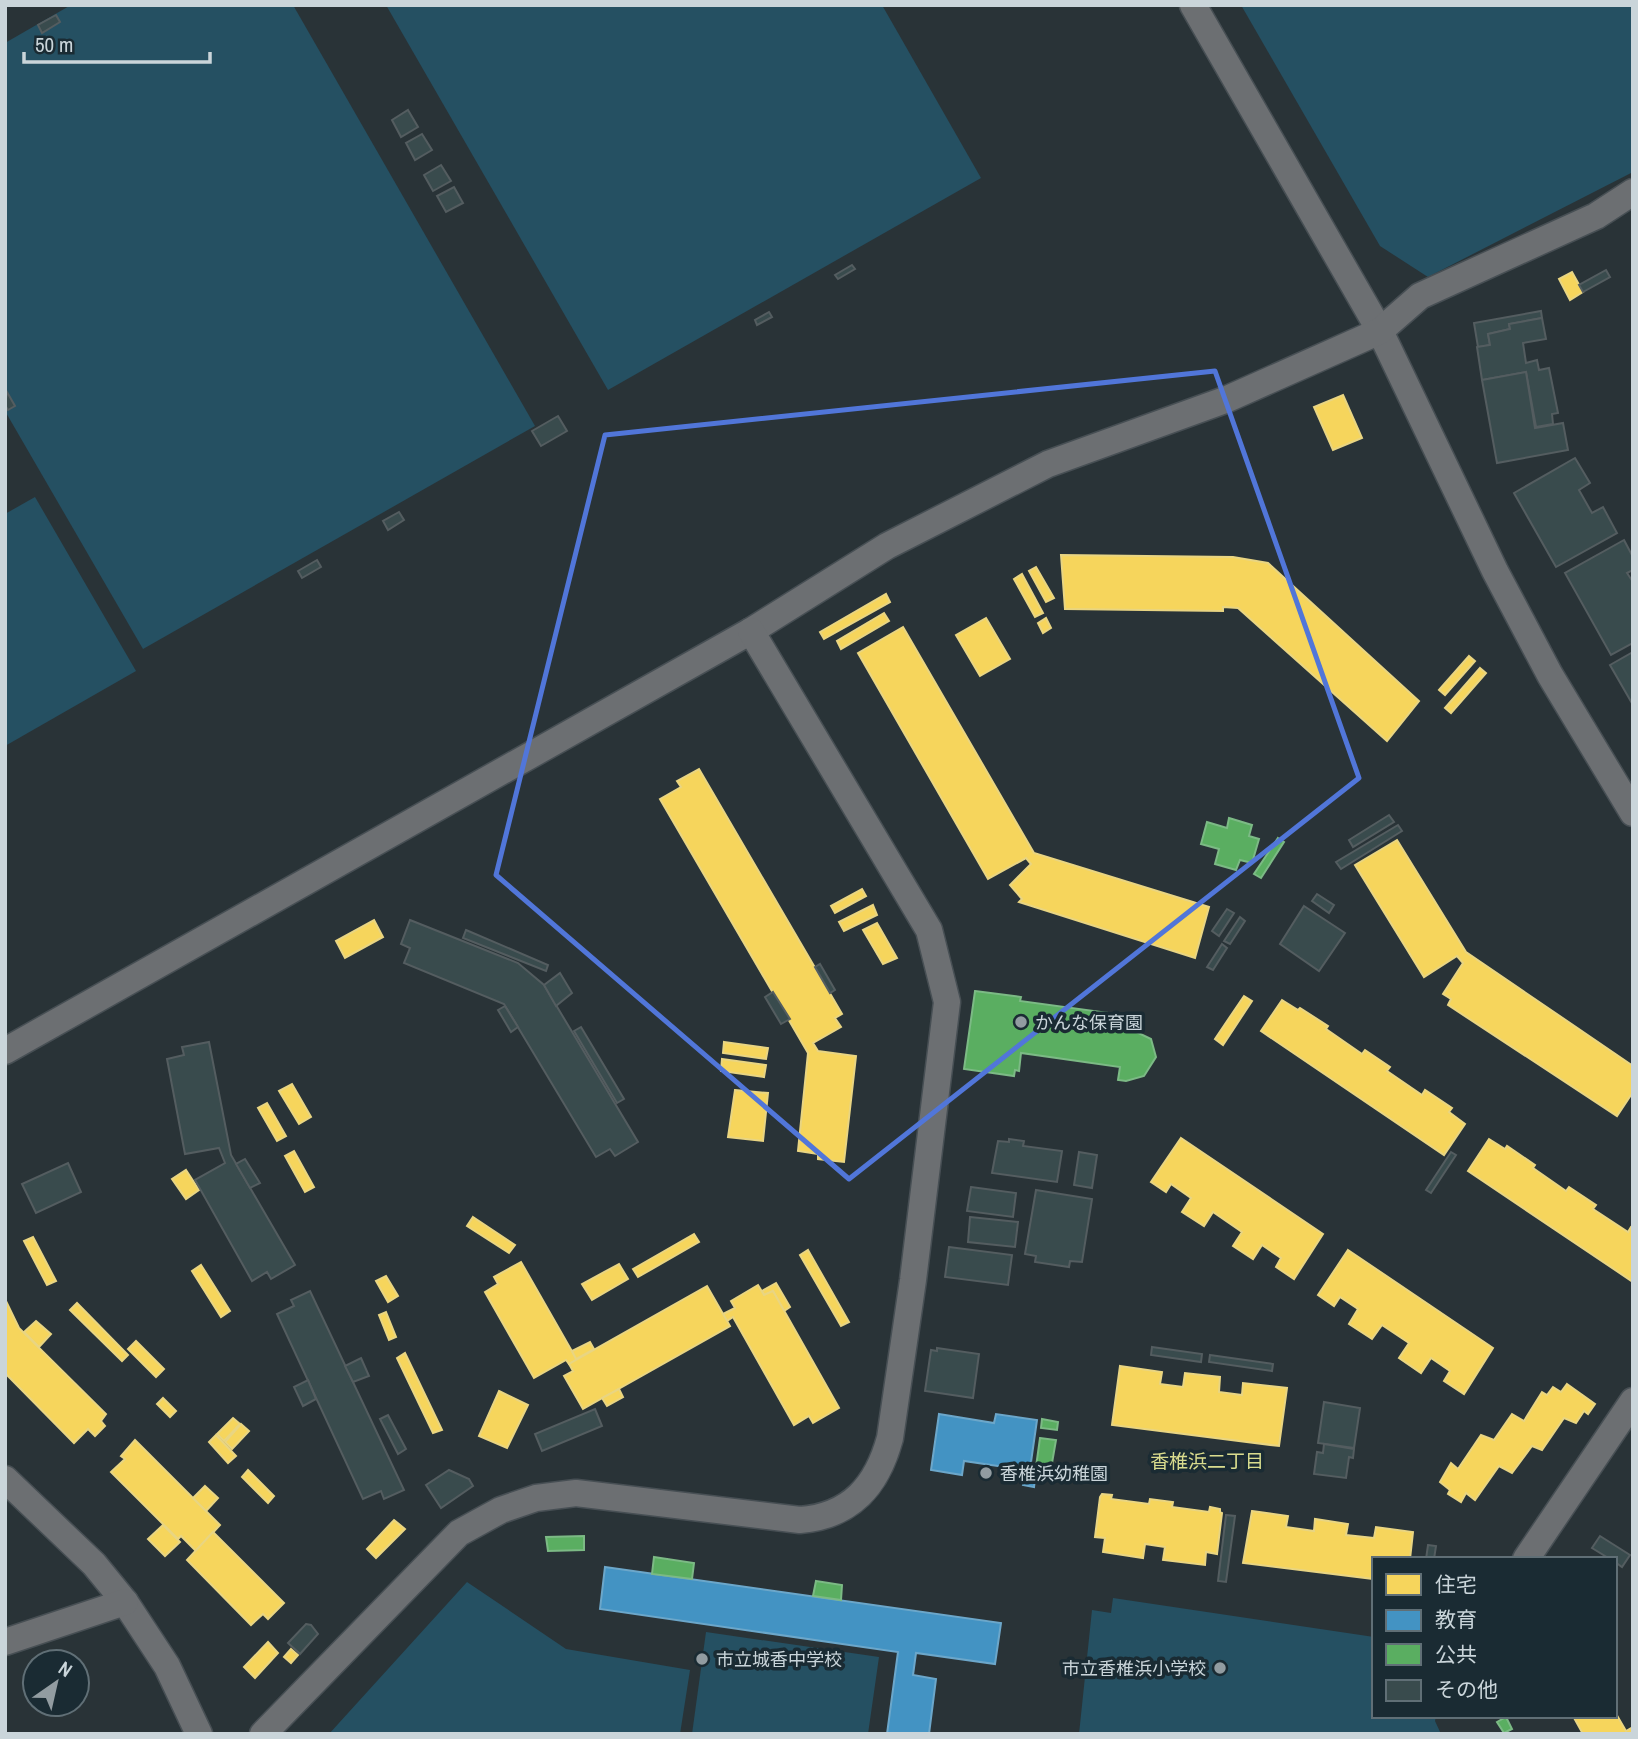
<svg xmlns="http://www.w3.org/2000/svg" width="1638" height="1739" font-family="'Archivo Narrow','Noto Sans JP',sans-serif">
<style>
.green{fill:#255062}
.homes{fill:#f6d55c;stroke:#e9d582;stroke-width:2}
.schools{fill:#4393c3;stroke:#6ca7ca;stroke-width:2}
.public{fill:#5aae61;stroke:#7cba85;stroke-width:2}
.building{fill:#394b4d;stroke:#545d60;stroke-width:2}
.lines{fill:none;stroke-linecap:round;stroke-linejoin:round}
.minor-casing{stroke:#474f54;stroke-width:29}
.minor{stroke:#6c6f72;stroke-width:26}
.marked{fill:none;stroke:#5176d9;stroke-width:5;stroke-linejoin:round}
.poi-dot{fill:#929ca1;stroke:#1a2b33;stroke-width:2.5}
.labels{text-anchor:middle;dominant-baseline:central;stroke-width:7;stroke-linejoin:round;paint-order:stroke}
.poi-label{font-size:18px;fill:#cad5da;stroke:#1a2b33;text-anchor:start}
.neighbourhood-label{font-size:19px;fill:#d9dc8e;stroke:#1a2b33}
</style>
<rect width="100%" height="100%" fill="#293337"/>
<g class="green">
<polygon points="71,5 293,5 535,426 143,649 5,411 5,43"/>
<polygon points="386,5 882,5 981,178 608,390"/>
<polygon points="1241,5 1633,5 1633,172 1428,277 1380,246"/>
<polygon points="35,497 136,671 5,746 5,514"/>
<polygon points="467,1582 566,1649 690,1670 680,1734 329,1734"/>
<polygon points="1113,1598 1374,1637 1374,1716 1436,1716 1435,1721 1441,1734 1079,1734 1092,1610 1111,1613"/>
<polygon points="706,1632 879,1657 868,1734 692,1734"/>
</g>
<g class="homes">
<polygon points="1572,272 1583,292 1570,300 1559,279"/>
<polygon points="1343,395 1362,438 1333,450 1314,407"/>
<polygon points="1061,555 1233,557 1268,563 1419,701 1387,741 1238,608 1223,607 1223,611 1065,609"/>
<polygon points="1036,567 1054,598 1046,602 1029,571"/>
<polygon points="1022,574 1043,613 1035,617 1014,579"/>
<polygon points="886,594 890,602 824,639 820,632"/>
<polygon points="884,613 889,621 841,649 837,641"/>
<polygon points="986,618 1010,659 980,676 956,635"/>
<polygon points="1046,618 1051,628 1043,633 1038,623"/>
<polygon points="903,627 1034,853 1209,907 1195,958 1019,902 1022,899 1010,885 1031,864 1026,858 988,879 858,653"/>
<polygon points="1469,656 1475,661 1445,695 1439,690"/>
<polygon points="1480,668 1486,673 1451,713 1445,708"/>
<polygon points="699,769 842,1014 835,1018 841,1027 813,1043 818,1051 856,1056 844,1162 818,1159 818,1154 798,1151 808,1053 660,799 681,787 677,781"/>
<polygon points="1397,840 1466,952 1633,1066 1633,1092 1617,1116 1448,1005 1451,999 1443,994 1463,963 1457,956 1424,977 1355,865"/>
<polygon points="862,889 866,896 835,913 831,906"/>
<polygon points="873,905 877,915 844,931 839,922"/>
<polygon points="374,920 383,937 345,958 336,941"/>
<polygon points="877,923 897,958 883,964 863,930"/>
<polygon points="1244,996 1252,1001 1223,1045 1215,1039"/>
<polygon points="1282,1000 1298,1010 1300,1008 1328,1026 1326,1029 1362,1054 1365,1050 1390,1067 1387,1071 1422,1095 1425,1090 1452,1108 1449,1112 1465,1124 1444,1155 1261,1031"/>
<polygon points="724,1042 768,1048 766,1059 723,1053"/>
<polygon points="722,1059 766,1065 764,1077 721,1071"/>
<polygon points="292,1084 311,1117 299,1124 279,1091"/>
<polygon points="735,1090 768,1093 763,1141 728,1137"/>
<polygon points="267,1103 286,1136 277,1141 258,1108"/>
<polygon points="1181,1138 1323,1234 1294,1279 1276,1267 1281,1258 1262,1245 1253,1259 1233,1246 1242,1232 1213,1212 1204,1226 1182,1212 1191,1198 1171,1184 1166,1192 1151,1182"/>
<polygon points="1489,1139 1505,1149 1507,1146 1535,1165 1533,1168 1566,1191 1569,1187 1596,1205 1593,1209 1628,1232 1631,1227 1633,1228 1633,1282 1468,1171"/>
<polygon points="294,1151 314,1187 305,1192 285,1156"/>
<polygon points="186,1170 199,1190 186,1199 172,1179"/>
<polygon points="473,1217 515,1245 509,1253 467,1226"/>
<polygon points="694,1234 699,1242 638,1277 633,1269"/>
<polygon points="33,1237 56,1281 47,1285 24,1241"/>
<polygon points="808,1250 849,1322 841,1326 800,1255"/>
<polygon points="1348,1250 1493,1348 1464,1394 1444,1381 1450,1371 1431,1358 1421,1373 1399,1358 1409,1343 1382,1325 1372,1339 1349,1324 1358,1309 1340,1297 1334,1306 1318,1295"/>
<polygon points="521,1262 577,1360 569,1364 566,1360 534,1378 485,1292 498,1284 494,1277"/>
<polygon points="619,1264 628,1279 592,1300 582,1284"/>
<polygon points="201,1265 230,1311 221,1317 192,1271"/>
<polygon points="386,1276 398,1296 388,1302 376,1281"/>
<polygon points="776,1283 790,1307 784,1311 773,1291 764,1295 762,1291"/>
<polygon points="758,1285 764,1295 773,1291 839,1408 813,1423 809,1416 794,1425 733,1317 727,1321 723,1314 735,1308 731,1301"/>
<polygon points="707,1286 730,1326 583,1409 564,1376 573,1371 569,1364"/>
<polygon points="5,1299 19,1328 106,1414 101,1421 105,1426 95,1436 88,1429 74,1443 5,1373"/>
<polygon points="77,1303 128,1355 122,1361 70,1310"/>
<polygon points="386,1312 396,1337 389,1340 379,1315"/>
<polygon points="36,1321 51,1334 39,1347 24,1332"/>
<polygon points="136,1341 164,1369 156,1377 128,1349"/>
<polygon points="590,1342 594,1349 576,1359 572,1351"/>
<polygon points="405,1353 442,1430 433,1433 397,1358"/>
<polygon points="1120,1366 1162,1372 1160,1384 1183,1387 1185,1373 1220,1377 1219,1392 1242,1395 1243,1383 1287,1388 1279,1446 1112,1425"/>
<polygon points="1567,1384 1595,1404 1588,1414 1584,1411 1576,1423 1564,1418 1542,1450 1532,1446 1512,1473 1499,1466 1475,1500 1466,1493 1461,1502 1448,1494 1450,1490 1440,1482 1451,1463 1458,1469 1481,1435 1494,1440 1512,1414 1524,1421 1542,1392 1547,1395 1553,1387 1561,1392"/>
<polygon points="619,1389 623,1397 607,1406 602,1398"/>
<polygon points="499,1391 528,1405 507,1448 479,1436"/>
<polygon points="163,1398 176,1411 170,1417 157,1404"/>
<polygon points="233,1418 240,1424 224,1441 217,1434"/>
<polygon points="241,1424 249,1431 232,1449 225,1442"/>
<polygon points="216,1435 236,1456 228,1463 209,1442"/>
<polygon points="135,1440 220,1525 196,1551 181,1536 178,1539 111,1472 125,1459 121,1456"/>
<polygon points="248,1470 274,1496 268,1503 242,1477"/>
<polygon points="205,1486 218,1498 206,1511 193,1498"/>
<polygon points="1102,1494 1112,1495 1111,1499 1149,1504 1150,1499 1173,1502 1172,1507 1209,1512 1210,1507 1220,1509 1220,1512 1222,1513 1217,1554 1206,1552 1205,1565 1163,1560 1165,1547 1145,1544 1143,1558 1103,1552 1105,1538 1095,1537 1100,1497"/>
<polygon points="1252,1511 1288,1516 1286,1527 1314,1531 1315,1519 1348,1524 1346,1535 1374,1538 1376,1527 1413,1532 1410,1559 1374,1559 1374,1579 1243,1563"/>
<polygon points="394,1520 405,1529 376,1558 367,1549"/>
<polygon points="163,1525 180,1542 165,1556 148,1539"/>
<polygon points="213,1532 284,1603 268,1619 263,1614 251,1625 187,1560"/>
<polygon points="268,1642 278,1653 255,1678 244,1667"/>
<polygon points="291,1649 298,1655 291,1663 284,1657"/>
<polygon points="1615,1712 1626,1731 1633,1727 1633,1734 1583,1734 1573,1716 1615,1716"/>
</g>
<g class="schools">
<polygon points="939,1414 994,1423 996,1414 1037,1420 1030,1469 1036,1470 1034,1487 1023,1485 1025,1470 964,1461 962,1475 931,1470"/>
<polygon points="605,1567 1001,1623 995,1664 916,1653 913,1675 936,1679 929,1734 887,1734 898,1652 600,1609"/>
</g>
<g class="public">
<polygon points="1229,818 1252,825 1249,836 1259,839 1252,863 1240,860 1236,870 1215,864 1219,849 1201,844 1207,822 1227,828"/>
<polygon points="1278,838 1284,842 1261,878 1254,874"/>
<polygon points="975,991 1021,997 1020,1001 1109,1013 1108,1020 1128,1023 1128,1028 1151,1039 1156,1057 1144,1076 1126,1081 1118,1080 1120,1067 1021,1053 1019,1071 1015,1070 1014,1076 964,1069"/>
<polygon points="1042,1419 1058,1422 1057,1430 1041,1428"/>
<polygon points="1040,1438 1056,1440 1051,1469 1036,1467"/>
<polygon points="584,1536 584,1550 548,1551 546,1537"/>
<polygon points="654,1557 694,1563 692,1579 652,1574"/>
<polygon points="816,1581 842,1585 841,1600 813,1596"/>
<polygon points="1506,1717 1512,1729 1504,1733 1497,1722"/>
</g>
<g class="building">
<polygon points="56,15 60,22 42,33 38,25"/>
<polygon points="408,110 418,127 401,137 392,120"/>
<polygon points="422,134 432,150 415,160 406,143"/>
<polygon points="441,165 451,181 433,191 424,175"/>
<polygon points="454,187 463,203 446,212 437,196"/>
<polygon points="852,265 855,269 838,279 835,275"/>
<polygon points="1606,270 1610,277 1583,292 1579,285"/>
<polygon points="1541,311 1542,318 1509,324 1510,329 1488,334 1490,345 1478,347 1474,323"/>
<polygon points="769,312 772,317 757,325 755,320"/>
<polygon points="1542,318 1546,339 1523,343 1526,363 1537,360 1539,370 1549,368 1558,413 1552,414 1553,424 1536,427 1526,372 1482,380 1477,347 1490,345 1488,334 1510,329 1509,324"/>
<polygon points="1526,372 1535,428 1563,423 1568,450 1497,463 1482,380"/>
<polygon points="7,392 15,406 8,410 5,405"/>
<polygon points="558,416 567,431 541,446 532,431"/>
<polygon points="1575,458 1590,483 1579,490 1592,513 1603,507 1617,533 1556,567 1514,493"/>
<polygon points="399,512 404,520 388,530 383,521"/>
<polygon points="1624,540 1633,557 1633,570 1627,573 1633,582 1633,643 1611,655 1565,573"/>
<polygon points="317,560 321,567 302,578 298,571"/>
<polygon points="1633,652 1633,705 1610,665"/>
<polygon points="1389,815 1394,822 1353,847 1349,840"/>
<polygon points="1398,825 1402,831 1341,869 1336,862"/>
<polygon points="1317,894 1334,905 1329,913 1312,901"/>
<polygon points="1304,906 1345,933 1319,971 1280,944"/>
<polygon points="1227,909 1234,913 1219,936 1212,931"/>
<polygon points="1240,917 1245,921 1230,944 1224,941"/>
<polygon points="410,920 518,963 544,985 638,1142 615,1156 610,1149 596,1157 504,1004 404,963 410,948 401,944"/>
<polygon points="466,930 548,965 546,971 463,938"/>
<polygon points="1222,944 1227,948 1213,970 1207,967"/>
<polygon points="820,964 835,990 830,993 815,967"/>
<polygon points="560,973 572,993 556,1006 544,985"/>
<polygon points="773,992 790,1019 781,1024 765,997"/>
<polygon points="505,1006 518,1027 511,1032 498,1010"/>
<polygon points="581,1027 624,1099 617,1103 574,1031"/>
<polygon points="209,1042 231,1155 295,1265 271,1279 267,1272 252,1281 195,1180 225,1163 219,1148 185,1154 167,1059 184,1055 182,1047"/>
<polygon points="1009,1139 1024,1141 1023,1146 1062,1151 1057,1182 992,1173 998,1141 1009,1142"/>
<polygon points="1079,1152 1097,1155 1092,1188 1074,1185"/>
<polygon points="1451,1152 1456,1155 1431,1193 1426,1190"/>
<polygon points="245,1159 260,1183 250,1188 236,1164"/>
<polygon points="68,1163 81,1192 36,1213 22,1184"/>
<polygon points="971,1187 1016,1193 1013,1217 967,1211"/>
<polygon points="1036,1190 1092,1199 1082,1262 1070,1261 1069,1267 1035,1262 1036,1256 1025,1254"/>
<polygon points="970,1217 1018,1222 1015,1247 968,1242"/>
<polygon points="949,1247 1012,1255 1008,1285 945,1277"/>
<polygon points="310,1291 404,1490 384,1499 381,1491 363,1499 277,1314 294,1306 291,1300"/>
<polygon points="1152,1347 1202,1354 1201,1362 1151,1355"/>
<polygon points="937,1348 979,1354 973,1398 925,1391 931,1350 937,1351"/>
<polygon points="1210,1355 1273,1364 1272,1371 1209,1362"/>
<polygon points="361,1358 369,1376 353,1382 345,1366"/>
<polygon points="308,1380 316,1399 303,1406 294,1387"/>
<polygon points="1324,1402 1360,1408 1354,1448 1318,1443"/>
<polygon points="595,1409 602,1426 542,1451 535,1434"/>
<polygon points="388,1415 406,1449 398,1454 380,1419"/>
<polygon points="1324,1444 1354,1449 1353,1458 1349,1457 1346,1478 1314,1474 1317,1452 1323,1453"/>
<polygon points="449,1470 469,1479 473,1486 441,1508 426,1485"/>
<polygon points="1226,1515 1235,1516 1226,1582 1218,1581"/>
<polygon points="1600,1536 1630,1555 1622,1567 1615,1562 1615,1559 1610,1559 1592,1548"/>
<polygon points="1428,1545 1436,1546 1434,1559 1426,1559"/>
<polygon points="306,1624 311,1625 318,1634 300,1654 288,1643"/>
</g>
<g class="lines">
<defs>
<g id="minor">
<polyline points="1193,5 1380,331 1495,571 1550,675 1633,813"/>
<polyline points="5,1051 751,631 887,546 1048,464 1225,400 1380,331 1420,296 1596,216 1633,192"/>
<polyline points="5,1479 94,1564 125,1602 167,1666 199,1734"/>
<polyline points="1526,1559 1633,1401"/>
<polyline points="5,1642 125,1602"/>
<path d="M263,1734L459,1533L501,1510L536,1498L576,1493L800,1520C851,1516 877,1486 890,1438L913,1280L947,1002L929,930L751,631"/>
</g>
</defs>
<use href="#minor" class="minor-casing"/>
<use href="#minor" class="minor"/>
</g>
<path class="marked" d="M1215,371L1359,778L849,1179L496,875L605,435Z"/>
<g class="poi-dot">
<circle cx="1021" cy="1022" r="7"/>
<circle cx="986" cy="1473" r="7"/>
<circle cx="702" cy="1659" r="7"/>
<circle cx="1220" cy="1668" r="7"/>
</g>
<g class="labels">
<g class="poi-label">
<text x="1035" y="1022">かんな保育園</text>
<text x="1000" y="1473">香椎浜幼稚園</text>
<text x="716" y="1659">市立城香中学校</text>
<text x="1206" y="1668" text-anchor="end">市立香椎浜小学校</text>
</g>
<g class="neighbourhood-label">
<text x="1207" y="1461">香椎浜二丁目</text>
</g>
</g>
<rect width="1638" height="1739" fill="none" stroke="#cad5da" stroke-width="14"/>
<rect x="1372" y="1557" width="245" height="161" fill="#1a2b33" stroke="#606f76" stroke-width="2"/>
<rect x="1386" y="1574" width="35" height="21" fill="#f6d55c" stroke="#606f76" stroke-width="2"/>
<text x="1435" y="1592" font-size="21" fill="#cad5da">住宅</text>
<rect x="1386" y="1610" width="35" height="21" fill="#4393c3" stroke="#606f76" stroke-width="2"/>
<text x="1435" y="1627" font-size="21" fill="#cad5da">教育</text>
<rect x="1386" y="1644" width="35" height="21" fill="#5aae61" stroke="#606f76" stroke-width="2"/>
<text x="1435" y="1662" font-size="21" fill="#cad5da">公共</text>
<rect x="1386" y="1680" width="35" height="21" fill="#394b4d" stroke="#606f76" stroke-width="2"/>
<text x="1435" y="1697" font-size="21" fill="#cad5da">その他</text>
<g transform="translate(56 1683) rotate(34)"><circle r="33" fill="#1a2b33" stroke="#606f76" stroke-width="2"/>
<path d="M0-5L12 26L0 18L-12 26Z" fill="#929ca1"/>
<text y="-10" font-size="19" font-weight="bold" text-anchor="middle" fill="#cad5da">N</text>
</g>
<path d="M24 52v10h186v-10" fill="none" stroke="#cad5da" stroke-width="3.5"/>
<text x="35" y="52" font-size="21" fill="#cad5da" stroke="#1a2b33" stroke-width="5" paint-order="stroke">50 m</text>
</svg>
